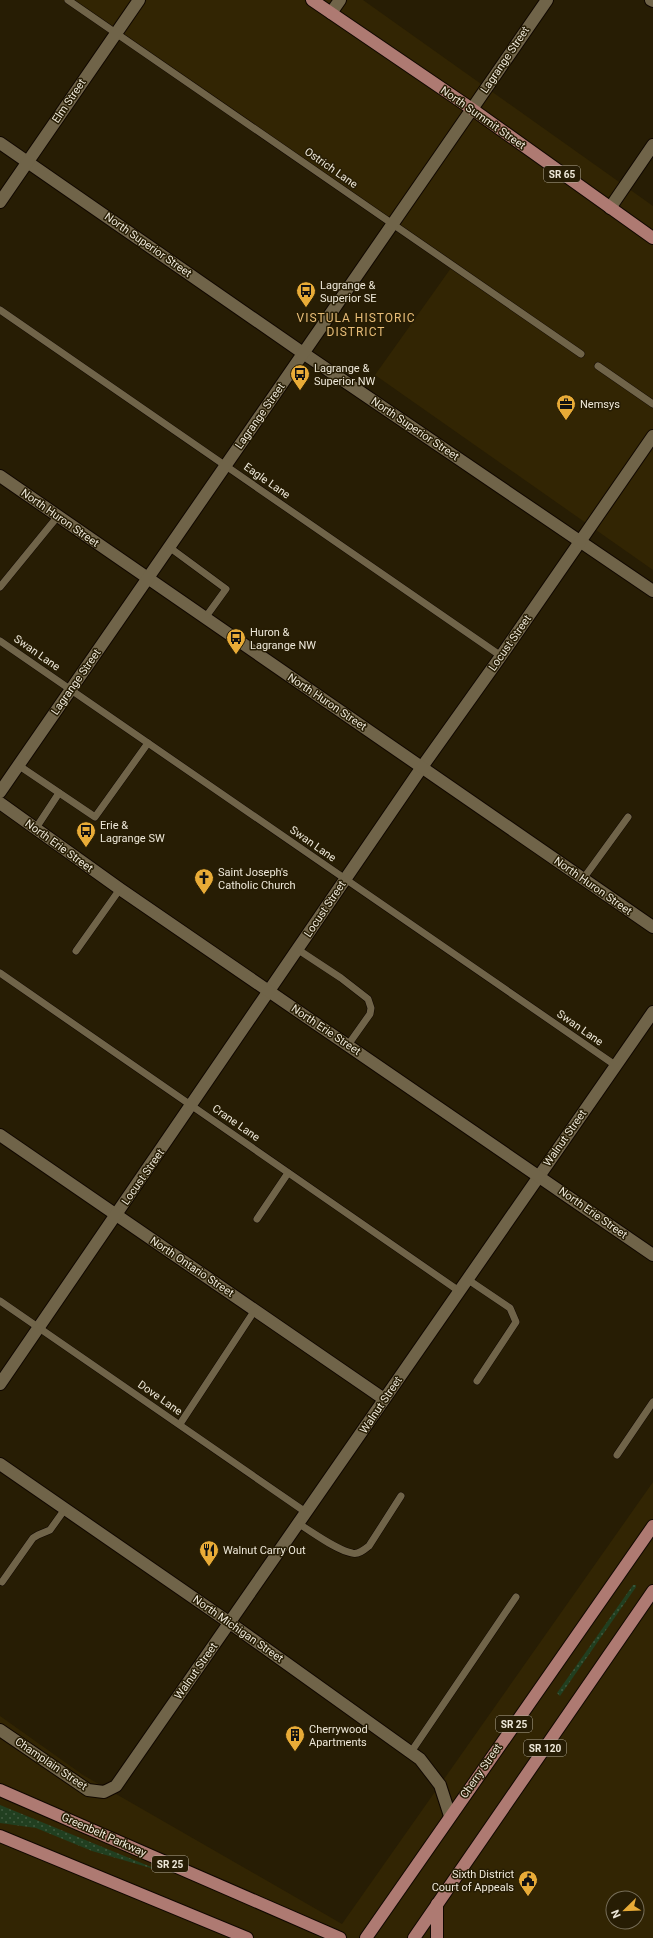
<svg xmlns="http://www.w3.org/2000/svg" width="653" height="1938" font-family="Roboto,sans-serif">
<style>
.built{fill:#322503;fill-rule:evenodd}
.grass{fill:url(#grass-dots)}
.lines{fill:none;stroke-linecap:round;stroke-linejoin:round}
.service-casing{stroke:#100700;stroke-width:8}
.minor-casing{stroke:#100700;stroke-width:14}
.tertiary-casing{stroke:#100700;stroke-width:14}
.secondary-casing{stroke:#100700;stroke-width:14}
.primary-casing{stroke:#100700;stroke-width:14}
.service{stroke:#706449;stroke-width:7}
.minor{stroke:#706449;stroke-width:12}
.tertiary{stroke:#706449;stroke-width:12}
.secondary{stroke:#706449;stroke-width:12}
.primary{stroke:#ae7a72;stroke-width:12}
.labels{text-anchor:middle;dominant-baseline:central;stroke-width:3;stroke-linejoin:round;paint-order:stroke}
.shield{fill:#271d04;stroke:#b2ab99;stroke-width:1}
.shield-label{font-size:10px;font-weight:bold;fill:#eee8d9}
.street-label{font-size:11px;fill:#eee8d9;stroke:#271d04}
.poi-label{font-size:11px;fill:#eee8d9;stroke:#271d04;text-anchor:start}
.neighbourhood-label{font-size:12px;letter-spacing:1px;fill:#e8bd78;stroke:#271d04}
</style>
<defs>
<pattern id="grass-dots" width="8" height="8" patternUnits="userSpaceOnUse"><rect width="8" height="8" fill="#213f20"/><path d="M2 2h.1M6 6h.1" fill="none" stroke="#425b40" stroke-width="1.8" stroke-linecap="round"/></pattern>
</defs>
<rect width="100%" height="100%" fill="#271d04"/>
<g class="built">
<polygon points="62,0 363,0 653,206 653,570 375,375 451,268"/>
<path d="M653,1482V1938H0V1716L83,1775L342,1924ZM613,1898H637V1922H613Z"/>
</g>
<g class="grass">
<polygon points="633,1585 636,1585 636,1587 560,1696 557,1693"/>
<polygon points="0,1805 161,1871 92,1851 36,1828 0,1823"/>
</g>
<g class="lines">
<defs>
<g id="service">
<polyline points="68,0 581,354"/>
<polyline points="0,310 501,656"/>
<polyline points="598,366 653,404"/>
<polyline points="169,547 226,589 205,618"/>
<polyline points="0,587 58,516"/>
<polyline points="0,641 615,1065"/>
<polyline points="18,765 95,817 148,743"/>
<polyline points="36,828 59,793"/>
<polyline points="583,879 628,817"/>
<polyline points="297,949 341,978 368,999 371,1008 370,1014 348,1045"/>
<polyline points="76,951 120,889"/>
<polyline points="0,973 459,1291"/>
<polyline points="257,1219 288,1173"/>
<polyline points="467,1279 510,1308 516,1322 477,1381"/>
<polyline points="0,1301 307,1513"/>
<polyline points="180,1424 255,1310"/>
<polyline points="617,1455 653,1402"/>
<path d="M299,1524C314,1533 336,1550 352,1553C358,1555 364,1550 369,1546L401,1496"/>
<polyline points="2,1582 33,1538 38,1535 50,1530 65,1509"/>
<polyline points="411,1752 516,1597"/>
</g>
<g id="minor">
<polyline points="651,0 653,1"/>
<polyline points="331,13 340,0"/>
<polyline points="472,109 547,0"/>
<polyline points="0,143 303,353 653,591"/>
<polyline points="0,202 139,0"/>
<polyline points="610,208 653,145"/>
<polyline points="0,1135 384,1399"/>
<polyline points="0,1384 422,767 501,656 653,436"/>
<polyline points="0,1464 230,1623 420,1759 440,1785 450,1816"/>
<polyline points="0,1730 88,1790 104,1792 116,1786 653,1012"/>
</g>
<g id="tertiary">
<polyline points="0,476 653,927"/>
<polyline points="0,803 120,889 653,1255"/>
</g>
<polyline id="secondary" points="0,792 472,109"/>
<g id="primary">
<polyline points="312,0 472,109 653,238"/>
<polyline points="0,1790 340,1938"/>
<polyline points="0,1836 247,1938"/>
<polyline points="366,1938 653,1526"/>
<polyline points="414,1938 653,1591"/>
<polyline points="437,1938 437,1904"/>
</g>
</defs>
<use href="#service" class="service-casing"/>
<use href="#minor" class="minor-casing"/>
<use href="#tertiary" class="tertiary-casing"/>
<use href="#secondary" class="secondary-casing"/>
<use href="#primary" class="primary-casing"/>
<use href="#service" class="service"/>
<use href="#minor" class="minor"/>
<use href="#tertiary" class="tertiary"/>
<use href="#secondary" class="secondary"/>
<use href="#primary" class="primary"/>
</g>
<defs>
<symbol id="bus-pin" viewBox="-11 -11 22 30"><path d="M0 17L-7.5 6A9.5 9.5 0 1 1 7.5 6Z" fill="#e8ab37" stroke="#271d04"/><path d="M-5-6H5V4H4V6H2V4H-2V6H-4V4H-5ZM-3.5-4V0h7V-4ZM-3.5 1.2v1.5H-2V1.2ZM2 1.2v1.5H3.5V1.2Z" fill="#111"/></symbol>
<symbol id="office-pin" viewBox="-11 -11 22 30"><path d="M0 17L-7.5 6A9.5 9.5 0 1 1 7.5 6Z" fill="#e8ab37" stroke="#271d04"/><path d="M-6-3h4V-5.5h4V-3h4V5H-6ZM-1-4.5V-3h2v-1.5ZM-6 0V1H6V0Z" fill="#111"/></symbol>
<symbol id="church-pin" viewBox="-11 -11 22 30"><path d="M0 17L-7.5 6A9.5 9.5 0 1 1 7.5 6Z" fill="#e8ab37" stroke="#271d04"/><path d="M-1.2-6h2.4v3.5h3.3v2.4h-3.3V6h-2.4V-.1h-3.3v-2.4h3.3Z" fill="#111"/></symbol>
<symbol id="restaurant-pin" viewBox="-11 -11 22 30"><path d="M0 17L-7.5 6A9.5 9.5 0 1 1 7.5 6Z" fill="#e8ab37" stroke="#271d04"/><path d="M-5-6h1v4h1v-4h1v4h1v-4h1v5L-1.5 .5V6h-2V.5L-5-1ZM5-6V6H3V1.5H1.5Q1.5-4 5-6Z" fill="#111"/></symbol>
<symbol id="building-pin" viewBox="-11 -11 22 30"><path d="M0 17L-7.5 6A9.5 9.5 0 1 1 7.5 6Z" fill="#e8ab37" stroke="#271d04"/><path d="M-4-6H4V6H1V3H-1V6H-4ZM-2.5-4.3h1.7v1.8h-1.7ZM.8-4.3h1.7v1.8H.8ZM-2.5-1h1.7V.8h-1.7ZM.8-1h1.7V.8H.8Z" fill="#111"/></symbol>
<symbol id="civic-pin" viewBox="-11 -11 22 30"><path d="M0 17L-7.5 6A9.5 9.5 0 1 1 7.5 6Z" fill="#e8ab37" stroke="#271d04"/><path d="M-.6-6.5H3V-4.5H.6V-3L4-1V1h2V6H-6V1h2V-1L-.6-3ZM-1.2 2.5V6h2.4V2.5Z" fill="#111"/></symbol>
</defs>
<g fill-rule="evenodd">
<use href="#bus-pin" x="295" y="280" width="22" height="30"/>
<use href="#bus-pin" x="289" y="363" width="22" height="30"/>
<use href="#office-pin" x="555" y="393" width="22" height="30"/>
<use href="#bus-pin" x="225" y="627" width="22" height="30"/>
<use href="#bus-pin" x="75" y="820" width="22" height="30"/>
<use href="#church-pin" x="193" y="867" width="22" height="30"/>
<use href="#restaurant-pin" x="198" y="1539" width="22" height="30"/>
<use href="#building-pin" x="284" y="1724" width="22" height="30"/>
<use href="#civic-pin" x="517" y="1869" width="22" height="30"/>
</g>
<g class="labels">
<g class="shield">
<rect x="544" y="166" width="36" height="16" rx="3"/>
<rect x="496" y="1716" width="36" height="16" rx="3"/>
<rect x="524" y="1740" width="42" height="16" rx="3"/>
<rect x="152" y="1856" width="36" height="16" rx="3"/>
</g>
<g class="shield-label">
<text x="562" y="174">SR 65</text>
<text x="514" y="1724">SR 25</text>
<text x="545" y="1748">SR 120</text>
<text x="170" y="1864">SR 25</text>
</g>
<g class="street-label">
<text transform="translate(505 60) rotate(-56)">Lagrange Street</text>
<text transform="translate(69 101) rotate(-56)">Elm Street</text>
<text transform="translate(483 118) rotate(35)">North Summit Street</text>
<text transform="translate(331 168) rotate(35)">Ostrich Lane</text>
<text transform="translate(148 245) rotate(35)">North Superior Street</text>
<text transform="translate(260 416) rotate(-55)">Lagrange Street</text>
<text transform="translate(415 429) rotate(34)">North Superior Street</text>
<text transform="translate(267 481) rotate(35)">Eagle Lane</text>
<text transform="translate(60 518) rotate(35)">North Huron Street</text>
<text transform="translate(510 643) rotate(-55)">Locust Street</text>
<text transform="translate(37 653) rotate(35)">Swan Lane</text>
<text transform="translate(76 682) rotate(-55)">Lagrange Street</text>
<text transform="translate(327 702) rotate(34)">North Huron Street</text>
<text transform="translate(313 844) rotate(35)">Swan Lane</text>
<text transform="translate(59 846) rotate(36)">North Erie Street</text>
<text transform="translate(593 886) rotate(35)">North Huron Street</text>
<text transform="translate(325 909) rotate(-56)">Locust Street</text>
<text transform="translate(580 1028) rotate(35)">Swan Lane</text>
<text transform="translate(326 1030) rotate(34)">North Erie Street</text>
<text transform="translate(236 1123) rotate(35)">Crane Lane</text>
<text transform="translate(565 1138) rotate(-55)">Walnut Street</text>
<text transform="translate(143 1177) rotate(-55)">Locust Street</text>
<text transform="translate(593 1213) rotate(35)">North Erie Street</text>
<text transform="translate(192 1267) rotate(34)">North Ontario Street</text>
<text transform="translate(160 1398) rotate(35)">Dove Lane</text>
<text transform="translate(381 1405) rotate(-56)">Walnut Street</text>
<text transform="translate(238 1629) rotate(35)">North Michigan Street</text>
<text transform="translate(196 1671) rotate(-55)">Walnut Street</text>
<text transform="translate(51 1764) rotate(34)">Champlain Street</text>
<text transform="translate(481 1771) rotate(-55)">Cherry Street</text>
<text transform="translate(104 1835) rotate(24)">Greenbelt Parkway</text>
</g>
<g class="poi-label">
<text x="320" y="285">Lagrange &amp;<tspan x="320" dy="13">Superior SE</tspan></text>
<text x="314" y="368">Lagrange &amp;<tspan x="314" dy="13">Superior NW</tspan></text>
<text x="580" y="404">Nemsys</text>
<text x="250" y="632">Huron &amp;<tspan x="250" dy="13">Lagrange NW</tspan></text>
<text x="100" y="825">Erie &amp;<tspan x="100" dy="13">Lagrange SW</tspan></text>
<text x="218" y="872">Saint Joseph's<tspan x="218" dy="13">Catholic Church</tspan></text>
<text x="223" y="1550">Walnut Carry Out</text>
<text x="309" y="1729">Cherrywood<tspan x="309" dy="13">Apartments</tspan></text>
<text x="514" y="1874" text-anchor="end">Sixth District<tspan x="514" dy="13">Court of Appeals</tspan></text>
</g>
<g class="neighbourhood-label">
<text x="356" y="318">VISTULA HISTORIC<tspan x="356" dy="14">DISTRICT</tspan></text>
</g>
</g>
<g transform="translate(625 1910) rotate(247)"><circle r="19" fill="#271d04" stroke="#776e59"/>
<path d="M0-3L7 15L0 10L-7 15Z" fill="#e8ab37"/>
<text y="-6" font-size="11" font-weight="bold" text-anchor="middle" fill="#eee8d9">N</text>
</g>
</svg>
